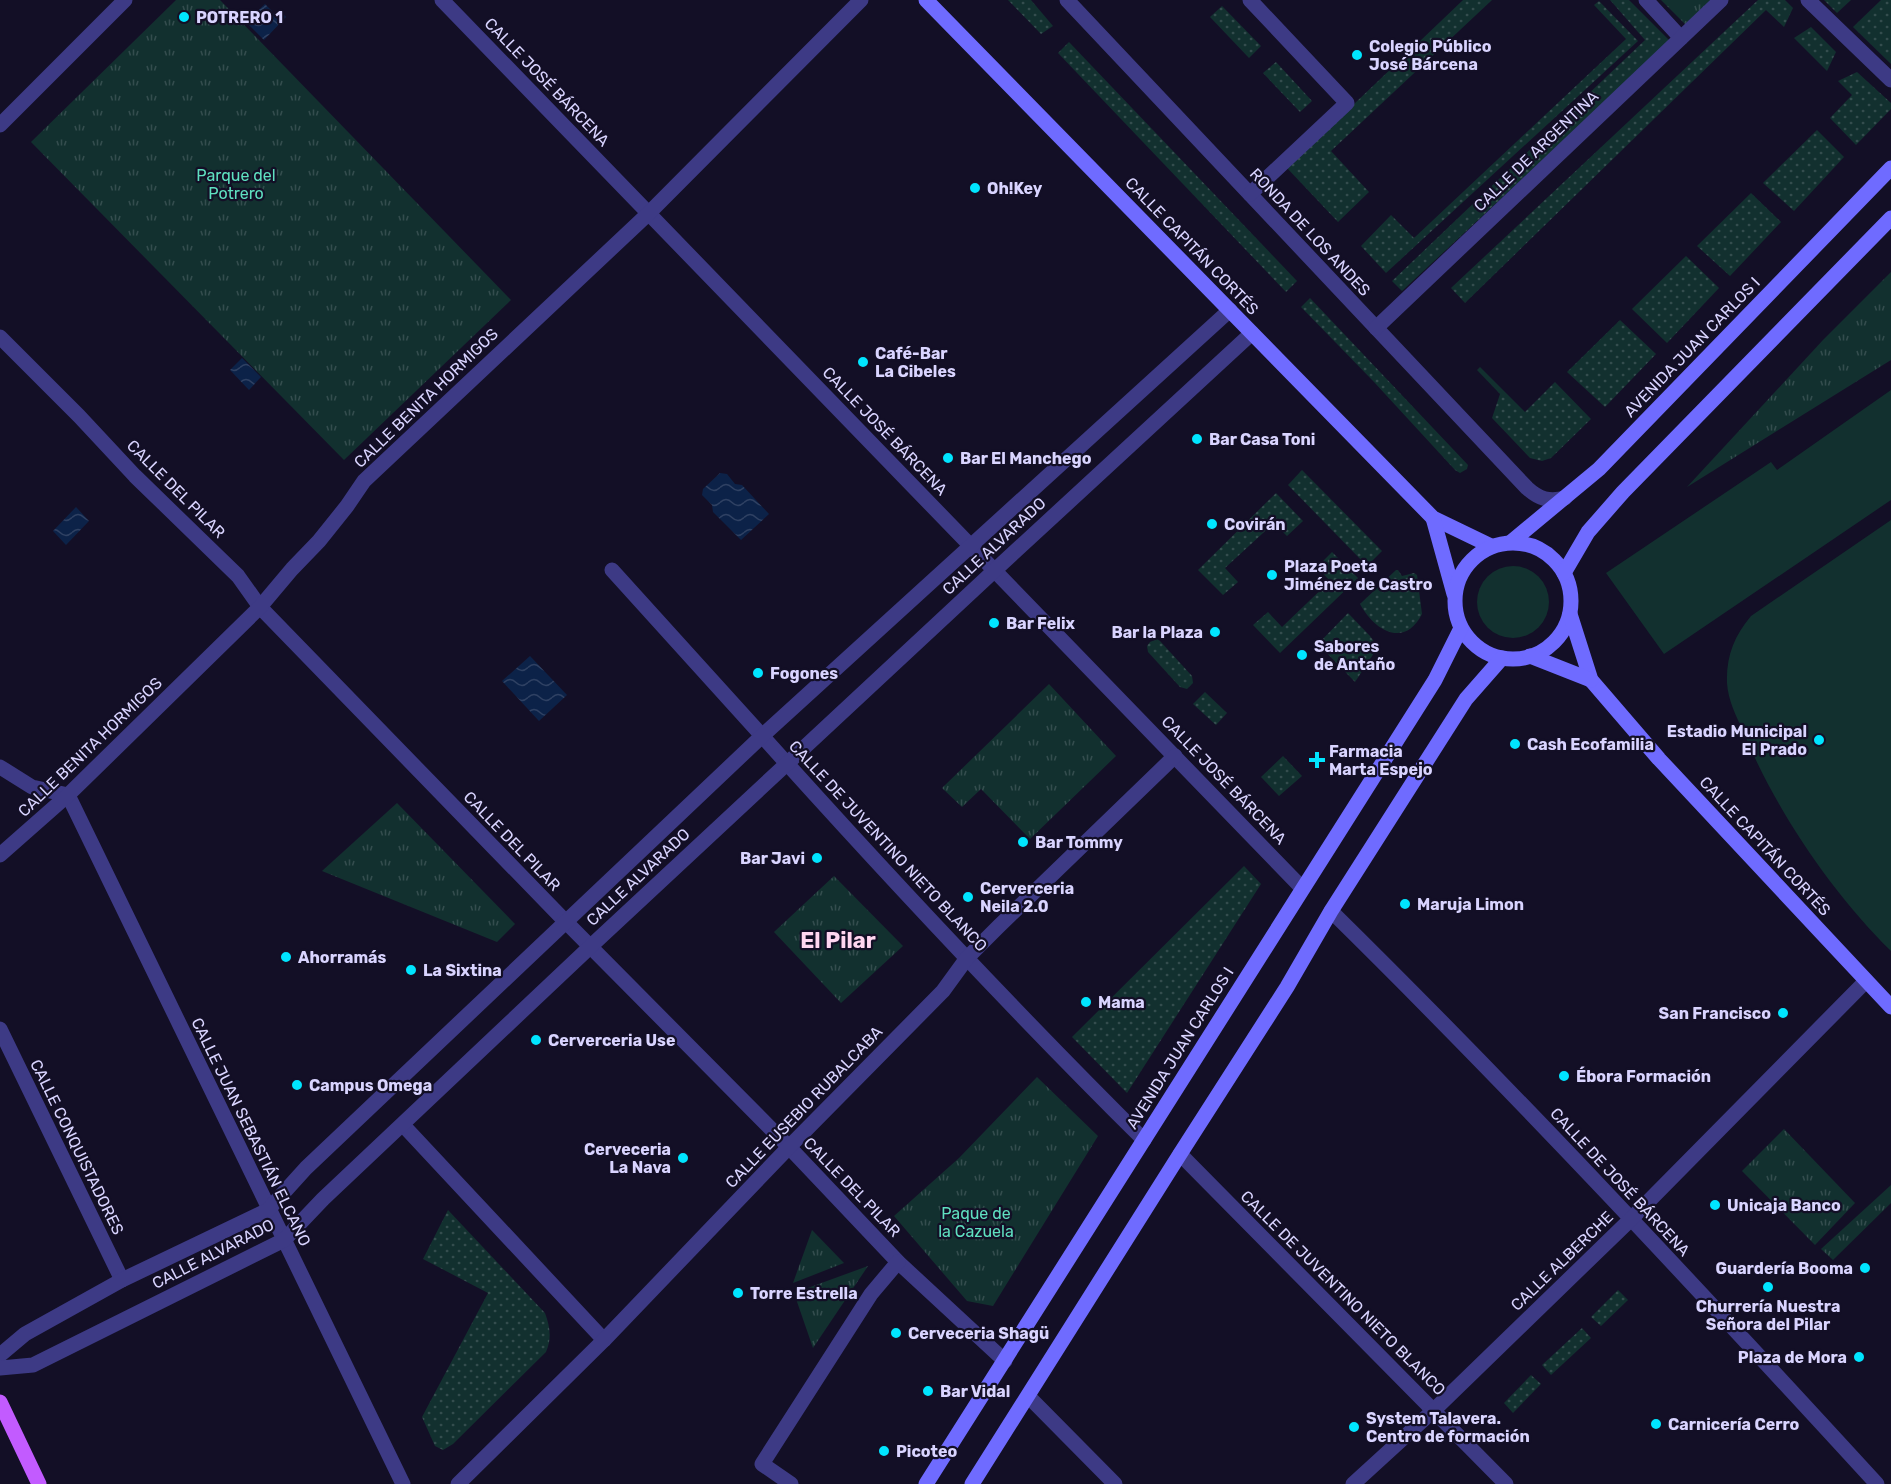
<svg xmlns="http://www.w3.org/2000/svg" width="1891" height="1484" font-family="Rubik,sans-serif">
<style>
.grass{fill:url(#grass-dots)}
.park{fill:url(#park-tufts)}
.garden{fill:#12302f}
.water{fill:url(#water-waves)}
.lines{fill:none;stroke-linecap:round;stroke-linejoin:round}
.street{stroke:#3d3a85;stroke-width:15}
.secondary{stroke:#6f6bff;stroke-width:15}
.primary{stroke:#c25bff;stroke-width:15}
.poi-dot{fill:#00e5ff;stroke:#130f26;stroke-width:2}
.labels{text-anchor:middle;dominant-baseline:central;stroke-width:4.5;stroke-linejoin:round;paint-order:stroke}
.poi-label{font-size:16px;font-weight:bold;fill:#d9d4ff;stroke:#130f26;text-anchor:start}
.street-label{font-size:16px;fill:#d9d4ff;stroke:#130f26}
.park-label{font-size:16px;fill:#5fe0c0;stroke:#130f26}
.district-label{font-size:22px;font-weight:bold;fill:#ffd6f0;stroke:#130f26}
</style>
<defs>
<pattern id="grass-dots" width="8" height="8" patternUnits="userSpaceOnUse" patternTransform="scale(1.5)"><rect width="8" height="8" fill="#12302f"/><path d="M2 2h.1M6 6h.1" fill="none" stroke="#344d4e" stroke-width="1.8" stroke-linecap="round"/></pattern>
<pattern id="park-tufts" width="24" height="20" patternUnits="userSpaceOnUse" patternTransform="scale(1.5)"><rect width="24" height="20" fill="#12302f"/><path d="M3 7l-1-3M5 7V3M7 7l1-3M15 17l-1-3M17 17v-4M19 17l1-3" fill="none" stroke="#344d4e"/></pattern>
<pattern id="water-waves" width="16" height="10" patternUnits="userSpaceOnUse" patternTransform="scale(1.5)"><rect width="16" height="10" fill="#0c2248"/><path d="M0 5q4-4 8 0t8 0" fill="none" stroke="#2f4163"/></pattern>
</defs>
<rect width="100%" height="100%" fill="#130f26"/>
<g class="grass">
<polygon points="1008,0 1031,0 1053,26 1041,34"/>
<polygon points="1463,0 1492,0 1331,151 1369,192 1338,222 1287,168"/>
<polygon points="1610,0 1629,0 1670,41 1402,291 1392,281 1645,40"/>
<polygon points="1758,0 1785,0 1793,8 1784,27 1766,10 1465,303 1451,288"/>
<polygon points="1824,0 1851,0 1837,13"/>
<polygon points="1881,0 1891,0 1891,64 1853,27"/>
<polygon points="1599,1 1638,41 1386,273 1361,246 1391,215 1414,238 1626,39 1594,5"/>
<polygon points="1222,6 1261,46 1249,58 1210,17"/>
<polygon points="1811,27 1836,52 1827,71 1794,38"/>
<polygon points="1069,42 1297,281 1286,292 1058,53"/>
<polygon points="1276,62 1312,101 1300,112 1263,73"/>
<polygon points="1857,72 1891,103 1891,109 1856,145 1830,118 1852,95 1838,81"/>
<polygon points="1817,130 1844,157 1794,211 1763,183"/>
<polygon points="1751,193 1781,222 1730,276 1697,246"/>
<polygon points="1686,256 1719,288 1667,343 1632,309"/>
<polygon points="1310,298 1468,465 1467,469 1460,473 1455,470 1374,382 1301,307"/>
<polygon points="1620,320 1656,354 1605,407 1567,372"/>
<polygon points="1480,367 1525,412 1555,382 1591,419 1551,458 1542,461 1530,458 1492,418 1500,394 1477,370"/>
<polygon points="1302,470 1382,551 1367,566 1288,485"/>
<polygon points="1276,493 1303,521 1287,536 1274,523 1225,568 1238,582 1223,595 1198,570"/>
<polygon points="1332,552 1358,578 1280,653 1253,625 1268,612 1282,627 1330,581 1317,567"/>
<path d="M1396,570H1398L1402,576L1414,573L1417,575L1422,614C1404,649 1374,630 1360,604Z"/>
<polygon points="1348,613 1370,636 1378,647 1355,682 1318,644"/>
<polygon points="1157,639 1160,641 1192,676 1193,683 1187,689 1180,687 1148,652 1147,646 1150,642"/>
<polygon points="1205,692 1227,713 1216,725 1193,704"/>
<polygon points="1283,756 1302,776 1279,796 1261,777"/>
<polygon points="1244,866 1261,884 1127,1093 1072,1037"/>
<path d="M448,1210L545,1313C550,1327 552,1338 546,1352L453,1444L443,1450L435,1446L422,1417L488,1293L423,1259Z"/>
<polygon points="1618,1290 1628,1300 1601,1326 1591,1317"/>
<polygon points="1582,1328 1591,1338 1551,1375 1542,1365"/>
<polygon points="1531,1375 1541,1384 1513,1413 1504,1403"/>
</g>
<g class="park">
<polygon points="176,0 220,0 511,300 344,460 31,142"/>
<polygon points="1661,0 1712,0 1686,25"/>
<polygon points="1891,272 1891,360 1687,487 1823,340"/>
<polygon points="1049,684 1116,756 1030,839 981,789 962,807 942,788"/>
<polygon points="397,803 515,924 497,942 322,871"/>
<polygon points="834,876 903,946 841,1003 774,932"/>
<polygon points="1037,1077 1098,1136 993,1306 967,1301 894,1216 959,1158"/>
<polygon points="1784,1129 1855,1203 1815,1245 1742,1171"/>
<polygon points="1891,1185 1891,1203 1833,1260 1821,1249"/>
<polygon points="812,1230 844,1263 793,1283"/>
<polygon points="868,1266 813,1348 794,1293"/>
</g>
<g class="garden">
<polygon points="1891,390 1891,500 1664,654 1606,573 1771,462 1777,470"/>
<path d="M1891,520V951C1831,892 1775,809 1743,731C1736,716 1728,700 1727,683C1726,657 1734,636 1751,616Z"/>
<circle cx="1513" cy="602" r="36"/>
</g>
<g class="water">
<polygon points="265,4 272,11 272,14 281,11 286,17 264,40 246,22"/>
<polygon points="242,358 261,377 249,390 230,370"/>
<polygon points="720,473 727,474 735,484 742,485 769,514 741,540 713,512 712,505 702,495 703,489"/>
<polygon points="76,507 89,521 66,545 53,531"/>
<polygon points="530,656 567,695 539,721 502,681"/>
</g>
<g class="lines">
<g class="street">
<polyline points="442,0 1302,888"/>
<path d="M1067,0L1527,488C1539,499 1549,502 1565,498"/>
<polyline points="1250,0 1347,103 1250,194"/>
<polyline points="1646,0 1681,38"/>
<polyline points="1808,0 1891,80"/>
<polyline points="0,125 125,0"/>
<polyline points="1376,328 1721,0"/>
<polyline points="0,337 79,416 135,476 238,576 260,607 565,921 789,1147 898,1262 1005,1361"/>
<path d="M612,570C663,626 713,682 764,738C887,875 1013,1010 1144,1140"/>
<polyline points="0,767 32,787 68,795 403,1484"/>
<polyline points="0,855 68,795 260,607 292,569 319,541 347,506 364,481 649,213 861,0"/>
<path d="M1331,911C1519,1096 1699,1290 1877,1484"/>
<polyline points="0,1029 122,1280"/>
<polyline points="403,1125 604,1340"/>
<polyline points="1180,1154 1506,1484"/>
<polyline points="0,1355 25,1334 122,1280 268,1210 306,1168 762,736 1230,310"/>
<polyline points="0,1368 33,1365 284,1240 323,1199 591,946 995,570 1252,333"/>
<polyline points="1028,1396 1115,1484"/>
<polyline points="458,1484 604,1340 789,1147 943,991 967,958 998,927 1175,756"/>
<polyline points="791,1484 762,1464 871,1294 898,1262"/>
<polyline points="1353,1484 1434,1410 1631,1219 1866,981"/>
</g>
<g class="secondary">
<polyline points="926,0 1433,518 1491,546"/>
<polyline points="1433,518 1454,594"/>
<polyline points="1511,542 1599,469 1891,168"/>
<circle cx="1513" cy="601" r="58"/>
<polyline points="1564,573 1588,532 1623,492 1891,218"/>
<polyline points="1570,614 1591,680 1659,759 1891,1007"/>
<polyline points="1530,656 1591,680"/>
<polyline points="926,1484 1435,680 1461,628"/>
<polyline points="972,1484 1180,1154 1287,987 1331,911 1466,699 1502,658"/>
</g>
<polyline class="primary" points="0,1402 39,1484"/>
</g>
<g class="poi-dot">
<circle cx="184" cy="17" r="6"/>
<circle cx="1357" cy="55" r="6"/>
<circle cx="975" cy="188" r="6"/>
<circle cx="863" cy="362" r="6"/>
<circle cx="1197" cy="439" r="6"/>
<circle cx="948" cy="458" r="6"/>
<circle cx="1212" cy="524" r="6"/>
<circle cx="1272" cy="575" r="6"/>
<circle cx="994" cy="623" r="6"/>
<circle cx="1215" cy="632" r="6"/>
<circle cx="1302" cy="655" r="6"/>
<circle cx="758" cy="673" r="6"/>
<circle cx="1819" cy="740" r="6"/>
<circle cx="1515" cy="744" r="6"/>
<path d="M1314 751h6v6h6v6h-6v6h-6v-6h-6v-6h6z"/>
<circle cx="1023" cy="842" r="6"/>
<circle cx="817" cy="858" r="6"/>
<circle cx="968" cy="897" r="6"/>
<circle cx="1405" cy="904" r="6"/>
<circle cx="286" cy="957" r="6"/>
<circle cx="411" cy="970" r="6"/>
<circle cx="1086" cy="1002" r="6"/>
<circle cx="1783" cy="1013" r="6"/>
<circle cx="536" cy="1040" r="6"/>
<circle cx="1564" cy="1076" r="6"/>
<circle cx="297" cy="1085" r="6"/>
<circle cx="683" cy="1158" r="6"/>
<circle cx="1715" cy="1205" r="6"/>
<circle cx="1865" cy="1268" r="6"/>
<circle cx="1768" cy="1287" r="6"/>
<circle cx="738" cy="1293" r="6"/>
<circle cx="896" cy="1333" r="6"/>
<circle cx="1859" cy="1357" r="6"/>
<circle cx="928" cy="1391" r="6"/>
<circle cx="1656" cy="1424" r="6"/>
<circle cx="1354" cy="1427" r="6"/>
<circle cx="884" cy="1451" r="6"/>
</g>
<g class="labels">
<g class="poi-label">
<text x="196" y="17">POTRERO 1</text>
<text x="1369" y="46">Colegio Público<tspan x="1369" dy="18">José Bárcena</tspan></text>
<text x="987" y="188">Oh!Key</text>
<text x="875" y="353">Café-Bar<tspan x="875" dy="18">La Cibeles</tspan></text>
<text x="1209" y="439">Bar Casa Toni</text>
<text x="960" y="458">Bar El Manchego</text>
<text x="1224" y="524">Covirán</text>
<text x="1284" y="566">Plaza Poeta<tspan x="1284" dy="18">Jiménez de Castro</tspan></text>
<text x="1006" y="623">Bar Felix</text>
<text x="1203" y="632" text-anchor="end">Bar la Plaza</text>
<text x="1314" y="646">Sabores<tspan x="1314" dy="18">de Antaño</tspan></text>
<text x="770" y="673">Fogones</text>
<text x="1807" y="731" text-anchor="end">Estadio Municipal<tspan x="1807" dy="18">El Prado</tspan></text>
<text x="1527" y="744">Cash Ecofamilia</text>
<text x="1329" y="751">Farmacia<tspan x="1329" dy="18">Marta Espejo</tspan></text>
<text x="1035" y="842">Bar Tommy</text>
<text x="805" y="858" text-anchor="end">Bar Javi</text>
<text x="980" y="888">Cerverceria<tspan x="980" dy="18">Neila 2.0</tspan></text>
<text x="1417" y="904">Maruja Limon</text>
<text x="298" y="957">Ahorramás</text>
<text x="423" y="970">La Sixtina</text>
<text x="1098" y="1002">Mama</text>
<text x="1771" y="1013" text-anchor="end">San Francisco</text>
<text x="548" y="1040">Cerverceria Use</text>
<text x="1576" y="1076">Ébora Formación</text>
<text x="309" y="1085">Campus Omega</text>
<text x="671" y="1149" text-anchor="end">Cerveceria<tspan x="671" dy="18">La Nava</tspan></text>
<text x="1727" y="1205">Unicaja Banco</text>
<text x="1853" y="1268" text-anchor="end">Guardería Booma</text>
<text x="750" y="1293">Torre Estrella</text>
<text x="1768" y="1306" text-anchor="middle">Churrería Nuestra<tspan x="1768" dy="18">Señora del Pilar</tspan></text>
<text x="908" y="1333">Cerveceria Shagü</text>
<text x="1847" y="1357" text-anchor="end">Plaza de Mora</text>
<text x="940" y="1391">Bar Vidal</text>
<text x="1366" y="1418">System Talavera.<tspan x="1366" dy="18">Centro de formación</tspan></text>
<text x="1668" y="1424">Carnicería Cerro</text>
<text x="896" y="1451">Picoteo</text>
</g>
<g class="street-label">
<text transform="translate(547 82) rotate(46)">CALLE JOSÉ BÁRCENA</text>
<text transform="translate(1536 151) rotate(-44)">CALLE DE ARGENTINA</text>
<text transform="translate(1310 232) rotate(47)">RONDA DE LOS ANDES</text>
<text transform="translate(1192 246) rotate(46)">CALLE CAPITÁN CORTÉS</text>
<text transform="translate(1692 347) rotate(-46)">AVENIDA JUAN CARLOS I</text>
<text transform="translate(426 398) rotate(-44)">CALLE BENITA HORMIGOS</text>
<text transform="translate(885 431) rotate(46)">CALLE JOSÉ BÁRCENA</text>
<text transform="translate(176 489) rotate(45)">CALLE DEL PILAR</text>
<text transform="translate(994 546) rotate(-43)">CALLE ALVARADO</text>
<text transform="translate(90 747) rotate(-44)">CALLE BENITA HORMIGOS</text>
<text transform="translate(1224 780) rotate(46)">CALLE JOSÉ BÁRCENA</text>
<text transform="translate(512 841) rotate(46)">CALLE DEL PILAR</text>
<text transform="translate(888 846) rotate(47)">CALLE DE JUVENTINO NIETO BLANCO</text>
<text transform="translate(1765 846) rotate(47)">CALLE CAPITÁN CORTÉS</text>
<text transform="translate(638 877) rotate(-43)">CALLE ALVARADO</text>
<text transform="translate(1180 1048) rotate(-58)">AVENIDA JUAN CARLOS I</text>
<text transform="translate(804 1107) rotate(-46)">CALLE EUSEBIO RUBALCABA</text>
<text transform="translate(251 1132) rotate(64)">CALLE JUAN SEBASTIÁN ELCANO</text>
<text transform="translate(77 1147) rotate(64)">CALLE CONQUISTADORES</text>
<text transform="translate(1620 1182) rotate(47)">CALLE DE JOSÉ BÁRCENA</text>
<text transform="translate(852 1187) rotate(46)">CALLE DEL PILAR</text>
<text transform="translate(213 1254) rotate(-27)">CALLE ALVARADO</text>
<text transform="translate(1562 1261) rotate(-44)">CALLE ALBERCHE</text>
<text transform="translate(1343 1293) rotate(45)">CALLE DE JUVENTINO NIETO BLANCO</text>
</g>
<g class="park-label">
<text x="236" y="175">Parque del<tspan x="236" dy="18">Potrero</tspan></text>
<text x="976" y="1213">Paque de<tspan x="976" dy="18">la Cazuela</tspan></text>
</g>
<g class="district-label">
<text x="838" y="940">El Pilar</text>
</g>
</g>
</svg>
